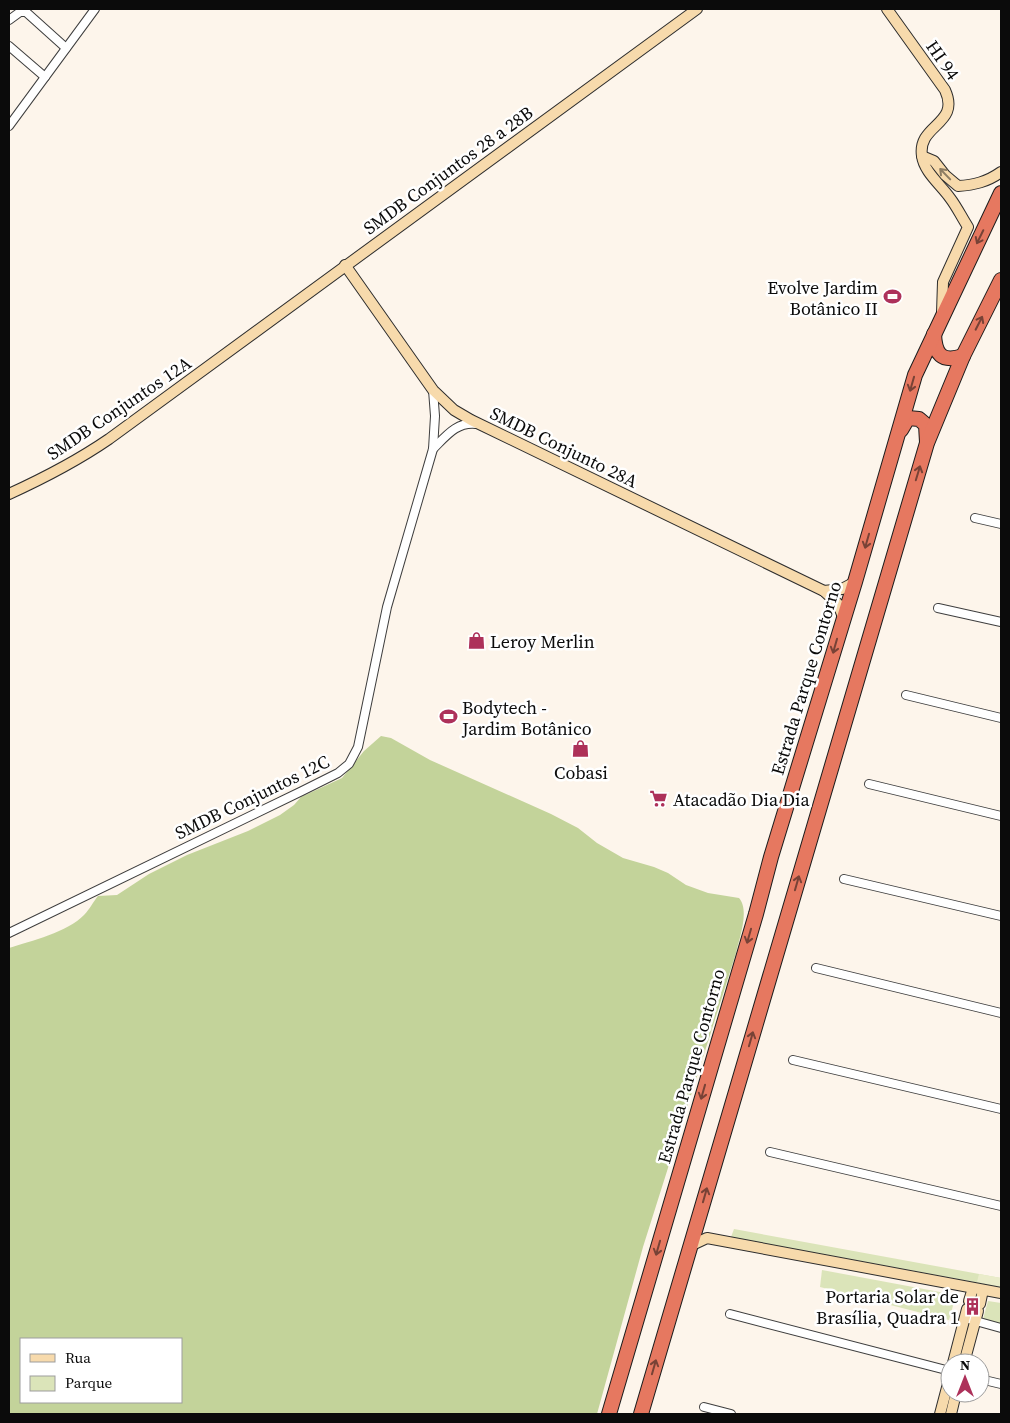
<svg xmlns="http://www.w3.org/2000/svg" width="1010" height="1423" font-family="'Source Serif 4',serif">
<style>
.green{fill:#dbe4b9}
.forest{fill:#c3d39a;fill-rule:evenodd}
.pitch{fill:#eaecca}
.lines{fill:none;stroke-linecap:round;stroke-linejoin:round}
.street-casing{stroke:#3e3e3e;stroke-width:10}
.secondary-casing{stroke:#2d2d2d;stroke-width:12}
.highway-casing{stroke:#1c1c1c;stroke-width:16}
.street{stroke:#fff;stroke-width:8}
.secondary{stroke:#f7daac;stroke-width:10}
.highway{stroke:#e67860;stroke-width:14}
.oneway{stroke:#8d7d64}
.oneway2{stroke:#784236}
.labels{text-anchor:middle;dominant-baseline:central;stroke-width:5;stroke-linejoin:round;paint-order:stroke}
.street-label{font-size:18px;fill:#0b0b0b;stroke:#fff}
.poi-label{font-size:18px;fill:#0b0b0b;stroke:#fff;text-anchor:start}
</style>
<rect width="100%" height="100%" fill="#fdf5eb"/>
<g class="green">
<polygon points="734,1229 1001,1278 1001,1287 731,1237"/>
<polygon points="822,1270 956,1295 949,1320 820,1287"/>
<polygon points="988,1301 1001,1303 1001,1324 983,1319"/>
</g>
<path class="forest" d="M381,736L391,738L430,760L551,814L578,828L597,843L623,858L654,867L668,873L686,885L708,893L739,898C750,910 739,939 736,953L643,1247L597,1414H9V948C31,941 68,932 84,915C90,909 93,902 98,896L117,895L149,874L187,855L248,831L280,815L294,805L301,797L342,778L364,751ZM21,1339H181V1402H21Z"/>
<polygon class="pitch" points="979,1274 1001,1278 1001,1287 977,1282"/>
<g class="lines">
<defs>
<g id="street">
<polyline points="9,20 20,12 26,12 66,48"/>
<polyline points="9,46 45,77"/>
<polyline points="9,126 95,9"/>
<path d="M433,449C446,436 457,421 477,424"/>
<polyline points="975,518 1001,524"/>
<polyline points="938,608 1001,622"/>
<polyline points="906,695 1001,718"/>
<polyline points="869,784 1001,816"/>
<polyline points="844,879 1001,916"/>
<polyline points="9,933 302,791 338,773 349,764 358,747 387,607 433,449 435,416 433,390"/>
<polyline points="816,968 1001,1013"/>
<polyline points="793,1060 1001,1109"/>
<polyline points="770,1152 1001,1206"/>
<polyline points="730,1314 950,1371"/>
<polyline points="965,1318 1001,1328"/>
<polyline points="980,1379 1001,1384"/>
<polyline points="704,1407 731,1414"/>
</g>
<g id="secondary">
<path d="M887,9L945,90C961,125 917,124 922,156C924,172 941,185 950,198C957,207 962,218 968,227L943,282L942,313"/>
<path d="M922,156L934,161L945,175L958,186C974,185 987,182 1001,172"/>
<polyline points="345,265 433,390 454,410 471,420 824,591 838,604 843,617"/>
<path d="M9,494C44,478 77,461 109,439L697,9"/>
<polyline points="824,591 842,589 855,582"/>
<polyline points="690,1246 707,1238 1001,1293"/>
<polyline points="969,1301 973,1288"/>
<polyline points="980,1304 983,1290"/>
<polyline points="953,1363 967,1309"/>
<polyline points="964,1363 978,1311"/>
<polyline points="940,1414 950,1376"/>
<polyline points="951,1414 956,1393"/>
</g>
<g id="highway">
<path d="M934,334C935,354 941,363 963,356"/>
<polyline points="901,430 908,418 919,419 926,425 927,442"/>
<polyline points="609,1414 756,914 771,857 855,582 915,375 1001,193"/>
<polyline points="641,1414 927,443 963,356 1001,280"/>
</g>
</defs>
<use href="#street" class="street-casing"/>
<use href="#secondary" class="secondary-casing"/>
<use href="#highway" class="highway-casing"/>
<use href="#street" class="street"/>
<use href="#secondary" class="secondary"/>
<use href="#highway" class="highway"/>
</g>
<defs><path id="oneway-shaft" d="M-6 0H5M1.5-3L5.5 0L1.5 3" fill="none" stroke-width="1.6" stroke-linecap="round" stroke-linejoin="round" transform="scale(1.25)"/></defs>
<use class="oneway" href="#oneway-shaft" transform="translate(945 174) rotate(-134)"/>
<g class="oneway2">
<use href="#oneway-shaft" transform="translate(980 237) rotate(116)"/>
<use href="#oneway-shaft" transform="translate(979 323) rotate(-63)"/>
<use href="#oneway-shaft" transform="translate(912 384) rotate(106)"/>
<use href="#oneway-shaft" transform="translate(918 473) rotate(-73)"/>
<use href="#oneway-shaft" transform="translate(867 541) rotate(106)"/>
<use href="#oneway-shaft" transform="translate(835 646) rotate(106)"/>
<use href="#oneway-shaft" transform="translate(797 883) rotate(-74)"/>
<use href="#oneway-shaft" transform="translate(749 936) rotate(106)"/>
<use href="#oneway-shaft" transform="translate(751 1039) rotate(-74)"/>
<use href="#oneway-shaft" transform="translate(703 1092) rotate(106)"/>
<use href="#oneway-shaft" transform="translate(705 1195) rotate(-74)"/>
<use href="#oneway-shaft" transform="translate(658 1248) rotate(106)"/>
<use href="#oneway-shaft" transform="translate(654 1367) rotate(-74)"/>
</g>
<defs>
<symbol id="stadium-bare" viewBox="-9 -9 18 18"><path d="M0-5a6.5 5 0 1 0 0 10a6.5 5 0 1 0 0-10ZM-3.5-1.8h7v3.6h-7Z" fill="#ad315a" stroke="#fff" stroke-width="2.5" paint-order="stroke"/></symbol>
<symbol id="shop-bare" viewBox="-9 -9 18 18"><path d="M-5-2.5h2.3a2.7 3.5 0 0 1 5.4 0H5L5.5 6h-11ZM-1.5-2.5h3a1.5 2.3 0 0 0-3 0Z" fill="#ad315a" stroke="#fff" stroke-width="2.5" paint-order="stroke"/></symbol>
<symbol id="supermarket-bare" viewBox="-9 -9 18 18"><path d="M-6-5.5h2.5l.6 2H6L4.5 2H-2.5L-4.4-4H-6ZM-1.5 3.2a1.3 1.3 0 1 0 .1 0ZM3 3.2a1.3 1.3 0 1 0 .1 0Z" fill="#ad315a" stroke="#fff" stroke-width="2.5" paint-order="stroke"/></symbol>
<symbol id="building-bare" viewBox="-9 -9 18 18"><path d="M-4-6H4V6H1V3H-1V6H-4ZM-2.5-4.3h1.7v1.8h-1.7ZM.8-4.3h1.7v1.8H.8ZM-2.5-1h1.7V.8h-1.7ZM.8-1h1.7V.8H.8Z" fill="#ad315a" stroke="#fff" stroke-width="2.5" paint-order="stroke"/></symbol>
</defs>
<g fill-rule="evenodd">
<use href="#stadium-bare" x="880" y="284" width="25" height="25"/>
<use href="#shop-bare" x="464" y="628" width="25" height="25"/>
<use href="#stadium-bare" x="436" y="704" width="25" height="25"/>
<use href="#shop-bare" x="568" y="736" width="25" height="25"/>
<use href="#supermarket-bare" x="646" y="786" width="25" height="25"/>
<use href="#building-bare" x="960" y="1294" width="25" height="25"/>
</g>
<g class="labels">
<g class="street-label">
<text transform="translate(943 60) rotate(55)">HI 94</text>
<text transform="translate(448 170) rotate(-36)">SMDB Conjuntos 28 a 28B</text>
<text transform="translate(119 408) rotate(-34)">SMDB Conjuntos 12A</text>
<text transform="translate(564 447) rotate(26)">SMDB Conjunto 28A</text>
<text transform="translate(806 678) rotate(-73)">Estrada Parque Contorno</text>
<text transform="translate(252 797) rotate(-26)">SMDB Conjuntos 12C</text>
<text transform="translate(691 1066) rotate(-74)">Estrada Parque Contorno</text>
</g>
<g class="poi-label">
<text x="878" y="287" text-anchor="end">Evolve Jardim<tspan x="878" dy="21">Botânico II</tspan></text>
<text x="490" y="641">Leroy Merlin</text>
<text x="462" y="707">Bodytech -<tspan x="462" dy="21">Jardim Botânico</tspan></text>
<text x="581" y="772" text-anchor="middle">Cobasi</text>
<text x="673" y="799">Atacadão Dia Dia</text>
<text x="959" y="1296" text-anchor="end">Portaria Solar de<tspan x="959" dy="21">Brasília, Quadra 1</tspan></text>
</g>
</g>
<rect width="1010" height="1423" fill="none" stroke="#0b0b0b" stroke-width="20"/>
<rect x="20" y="1338" width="162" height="65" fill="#ffffff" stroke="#9d9d9d"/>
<rect x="30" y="1354" width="25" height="8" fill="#f7daac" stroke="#9d9d9d"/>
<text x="65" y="1363" font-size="15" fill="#0b0b0b">Rua</text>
<rect x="30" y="1376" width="25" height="15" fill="#dbe4b9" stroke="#9d9d9d"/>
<text x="65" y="1388" font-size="15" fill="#0b0b0b">Parque</text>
<g transform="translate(965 1378)"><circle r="24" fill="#ffffff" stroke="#9d9d9d"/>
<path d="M0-4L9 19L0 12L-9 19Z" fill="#ad315a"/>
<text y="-8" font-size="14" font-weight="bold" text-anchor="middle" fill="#0b0b0b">N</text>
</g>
</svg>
